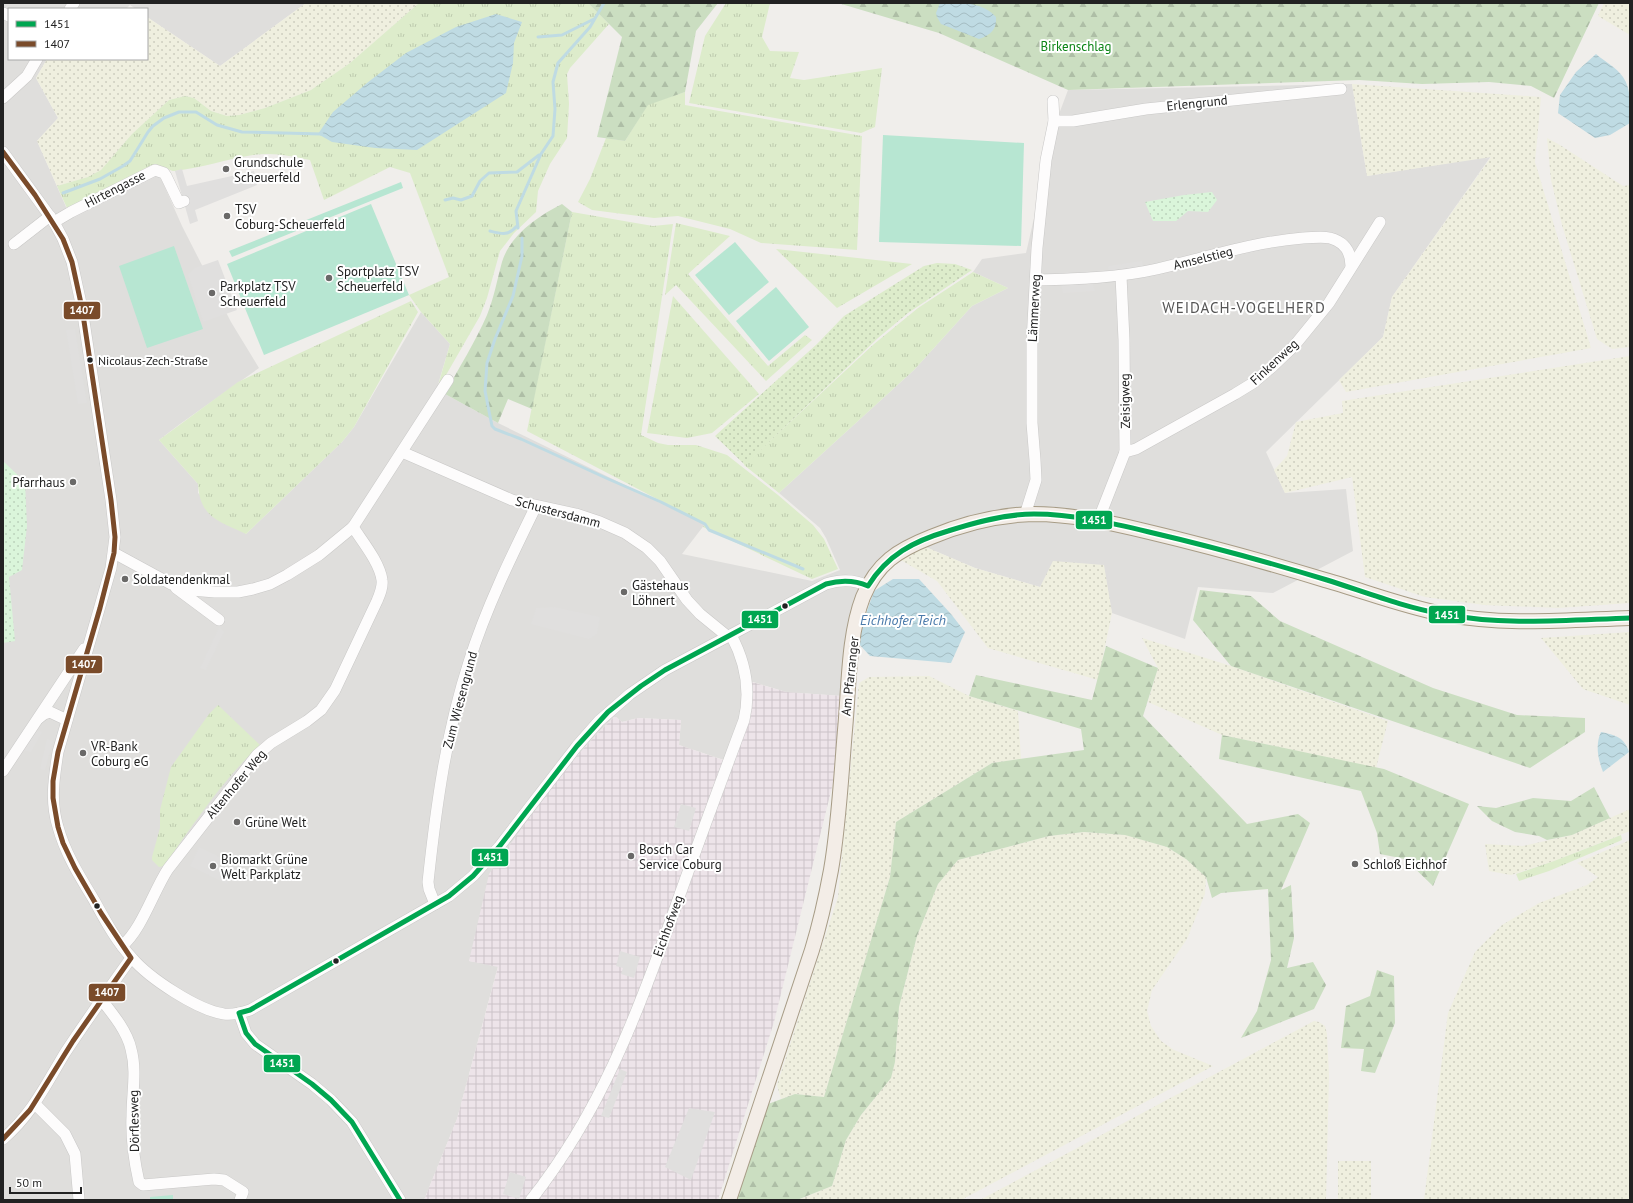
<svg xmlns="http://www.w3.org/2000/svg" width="1633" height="1203" font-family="'PT Sans',sans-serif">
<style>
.residential{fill:#dfdedc}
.industrial{fill:url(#industrial-grid)}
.farmland{fill:url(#farmland-dots)}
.grass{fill:url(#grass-tufts)}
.forest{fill:url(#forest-firs)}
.park{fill:url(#park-dots)}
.garden{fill:url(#garden-dots)}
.pitch{fill:#b7e6d2}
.parking{fill:#e0dfde}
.water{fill:url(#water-waves)}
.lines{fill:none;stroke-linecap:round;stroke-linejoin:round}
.stream{stroke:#bfdbe3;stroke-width:3}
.minor-casing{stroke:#c9c8c7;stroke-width:12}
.major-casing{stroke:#a79c86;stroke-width:16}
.minor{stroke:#fdfcfc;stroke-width:11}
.major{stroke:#f3ede7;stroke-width:14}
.bus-1-casing{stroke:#fff;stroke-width:8}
.bus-2-casing{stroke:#fff;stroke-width:8}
.bus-1{stroke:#00a651;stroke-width:5}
.bus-2{stroke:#7a4b2a;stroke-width:5}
.poi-dot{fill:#6a6968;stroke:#fff;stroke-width:1.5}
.bus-dot{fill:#222;stroke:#fff;stroke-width:1.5}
.labels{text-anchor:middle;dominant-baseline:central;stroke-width:4;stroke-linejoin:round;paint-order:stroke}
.bus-label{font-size:12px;fill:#222;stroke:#fff;text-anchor:start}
.park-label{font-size:13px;fill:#0c8416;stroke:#fff}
.street-label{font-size:13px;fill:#222;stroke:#fff}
.poi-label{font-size:13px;fill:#222;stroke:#fff;text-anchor:start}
.water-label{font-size:14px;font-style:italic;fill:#4a7aab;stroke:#fff}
.quarter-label{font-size:15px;letter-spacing:1px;fill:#555;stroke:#fff}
.line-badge{stroke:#fff;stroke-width:1.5}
.badge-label{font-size:11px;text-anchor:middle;font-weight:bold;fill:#fff}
</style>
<defs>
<pattern id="industrial-grid" width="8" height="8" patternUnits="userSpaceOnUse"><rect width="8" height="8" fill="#ede4e9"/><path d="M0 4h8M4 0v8" fill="none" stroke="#cbc3c8"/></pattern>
<pattern id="farmland-dots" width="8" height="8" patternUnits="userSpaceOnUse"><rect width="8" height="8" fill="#efefdf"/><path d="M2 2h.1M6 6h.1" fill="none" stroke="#cdcdbf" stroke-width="1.8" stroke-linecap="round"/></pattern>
<pattern id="grass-tufts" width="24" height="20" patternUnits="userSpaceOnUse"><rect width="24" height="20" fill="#ddeccb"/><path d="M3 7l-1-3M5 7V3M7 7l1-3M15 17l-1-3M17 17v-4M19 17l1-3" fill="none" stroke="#bdcaae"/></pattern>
<pattern id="forest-firs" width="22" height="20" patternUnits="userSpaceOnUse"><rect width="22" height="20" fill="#cbdec1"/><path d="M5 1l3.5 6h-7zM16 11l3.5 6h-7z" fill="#aebea6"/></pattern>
<pattern id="park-dots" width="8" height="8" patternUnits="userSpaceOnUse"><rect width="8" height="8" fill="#daf5da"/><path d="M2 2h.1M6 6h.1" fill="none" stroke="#bbd2bb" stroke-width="1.8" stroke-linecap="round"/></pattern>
<pattern id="garden-dots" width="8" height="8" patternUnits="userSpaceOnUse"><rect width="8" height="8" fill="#ddeccb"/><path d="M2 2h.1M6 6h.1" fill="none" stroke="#bdcaae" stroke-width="1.8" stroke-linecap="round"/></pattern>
<pattern id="water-waves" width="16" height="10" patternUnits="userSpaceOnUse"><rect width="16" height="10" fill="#bfdbe3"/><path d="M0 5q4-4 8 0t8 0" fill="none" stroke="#a4bcc2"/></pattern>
</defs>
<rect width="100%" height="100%" fill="#f0eeeb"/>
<polygon class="residential" points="3,3 306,3 220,66 147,17 147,9 136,9 130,5 126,9 9,9 9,59 47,59 36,78 58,118 37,141 70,216 156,172 162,181 182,226 231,322 259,368 180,424 159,440 198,484 198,493 246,534 342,442 354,427 421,312 450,344 437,388 445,394 498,423 705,524 682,554 812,581 840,570 826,538 820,528 779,493 914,370 972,306 1008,288 973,272 982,259 1026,253 1056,122 1068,90 1352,84 1367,176 1491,156 1392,297 1383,337 1266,452 1285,493 1346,489 1353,551 1273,593 1198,587 1185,639 1112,613 1103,565 1040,587 975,568 921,545 893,562 853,603 842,696 786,692 753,682 751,713 733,763 679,745 681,720 638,718 622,722 615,716 597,734 562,772 469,961 498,966 457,1119 424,1200 3,1200"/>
<polygon class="industrial" points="752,682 786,692 842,696 835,775 774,1022 718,1200 424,1200 457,1119 498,967 469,961 489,874 562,772 597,734 615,716 622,722 638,718 681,720 679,745 732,763 751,713"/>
<g class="farmland">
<polygon points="306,3 419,3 350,63 311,90 265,108 239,115 227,116 211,111 194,98 185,96 169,100 132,134 101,170 88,177 57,186 37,141 58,118 36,78 47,59 147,59 147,17 220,66"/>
<polygon points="1604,3 1630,3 1630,35 1598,16"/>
<polygon points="1352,84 1541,97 1535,162 1591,348 1346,392 1339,380 1383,337 1392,297 1491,157 1367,176"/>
<polygon points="1547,138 1560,145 1623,186 1630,185 1630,347 1612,349 1597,339 1562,225 1551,180"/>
<polygon points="1630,356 1630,603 1558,608 1484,605 1425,597 1365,577 1352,477 1285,493 1274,470 1287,456 1296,422 1343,413 1342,401"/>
<polygon points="921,545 975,568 1040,587 1053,561 1104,565 1112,613 1098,680 988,648 937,581 899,559"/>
<polygon points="1630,632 1630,705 1583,689 1541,638"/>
<polygon points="1142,638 1231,666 1388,721 1376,768 1222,735 1148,702 1158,668"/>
<polygon points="929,676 969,696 1018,711 1021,759 992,763 896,822 890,877 824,1097 795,1094 781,1099 777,1085 838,897 859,683 869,677"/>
<polygon points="1630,809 1630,831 1554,861 1511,875 1489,871 1485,844 1523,846 1572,835"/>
<polygon points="1084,832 1126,835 1167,847 1186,859 1206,877 1205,894 1187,939 1152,990 1147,1011 1151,1026 1161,1041 1174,1050 1213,1066 961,1200 798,1200 832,1186 846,1140 861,1115 891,1078 895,1062 899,1007 917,936 938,884 958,860 1049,836"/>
<polygon points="1630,840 1630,1200 1424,1200 1448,1013 1475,952 1502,925 1539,903 1587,885 1598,877 1577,863"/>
<polygon points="1314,1021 1319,1022 1325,1026 1327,1034 1329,1075 1326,1200 980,1200"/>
<rect x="1338" y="1161" width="33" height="39"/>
</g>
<g class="grass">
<path d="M419,3H588L609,24L570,68L567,74L569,104L567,138L550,164L538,191L536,212L514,233L500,251L487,298L480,316L438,389H437L450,344L421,312L409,295L449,277L410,173L390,167L324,200L310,160C292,156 272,152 253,155C227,159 201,168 175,171C171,172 163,164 152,165L67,208L57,186L88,177L101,170L132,134L169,100L185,96L194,98L211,111L227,116L239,115L265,108L311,90L350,63Z"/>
<polygon points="726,3 770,3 762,37 770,51 799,52 790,78 804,80 882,68 875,127 861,133 689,103 705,36"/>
<polygon points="685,92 685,105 862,136 857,250 761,243 730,229 678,216 654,218 592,210 578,202 590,179 606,138 625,141 648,104"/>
<polygon points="572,212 653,226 673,224 641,435 658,443 668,445 696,445 727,455 778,495 813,525 824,539 838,569 812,579 703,527 705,524 527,431"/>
<polygon points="676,223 730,236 688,274 768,366 805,335 812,340 766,381 676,285 665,295"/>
<polygon points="776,249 912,264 837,308"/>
<polygon points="973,272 1008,288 972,306 914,370 779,493 744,465 874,344 918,308"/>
<polygon points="673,296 759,394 712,433 687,438 647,433"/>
<path d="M411,301L418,312L354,427L342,442L246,534C219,521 200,518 198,484L159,440L238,382Z"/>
<path d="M218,705L260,745C224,778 192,826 164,866L159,867L152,860V857L160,828V810L171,767L209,714Z"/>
<polygon points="1621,835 1622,840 1549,871 1519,881 1516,874 1554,861"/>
</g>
<g class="forest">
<polygon points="588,3 718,3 696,31 685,92 648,105 625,141 597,137 622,37"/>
<polygon points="838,3 1599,3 1554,98 1531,86 1489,82 1422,84 1359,80 1068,90 939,33"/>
<path d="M562,204L572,212L532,409L508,399L498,423L445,394C458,369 476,341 487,315C494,298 497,280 502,262C510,235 538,216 562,204Z"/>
<polygon points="1200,590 1251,596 1280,621 1433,688 1517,715 1585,718 1585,732 1530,768 1231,666 1193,620"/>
<polygon points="1106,646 1158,668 1143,716 1247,824 1298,814 1310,823 1281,890 1291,885 1294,938 1287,968 1313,962 1326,985 1314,1009 1241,1038 1257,1011 1271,960 1268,889 1221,893 1212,898 1206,877 1186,859 1167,847 1125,835 1084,832 1049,836 958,860 938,884 917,936 899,1007 895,1062 891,1078 861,1115 846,1140 832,1186 797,1200 735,1200 768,1104 795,1094 824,1097 890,877 896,822 992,763 1084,750 1081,729 969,696 976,675 1092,700"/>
<polygon points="1222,735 1384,769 1469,804 1433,886 1405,859 1380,854 1377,833 1361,791 1219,759"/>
<polygon points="1594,787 1610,818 1572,835 1547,840 1539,836 1515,832 1492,821 1477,806 1496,808 1533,798 1571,801"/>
<polygon points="1377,970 1394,976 1395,1023 1375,1073 1361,1071 1364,1049 1341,1048 1346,1006 1370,996"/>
</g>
<g class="park">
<polygon points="1212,192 1217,200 1208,212 1188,211 1176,221 1153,221 1145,202 1184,195"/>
<polygon points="3,461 25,482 27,526 22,570 9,577 15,641 3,643"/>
</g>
<polygon class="garden" points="937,263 955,264 972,270 908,313 878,338 745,465 715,436 817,344 844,316 924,266"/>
<g class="pitch">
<polygon points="883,135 1024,143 1021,246 879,242"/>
<polygon points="401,182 403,188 232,257 229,251"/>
<polygon points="371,204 409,295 264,355 227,264"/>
<polygon points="735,242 769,282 729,315 695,275"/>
<polygon points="174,246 203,329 147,348 119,266"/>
<polygon points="776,287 809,327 769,361 736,321"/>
<polygon points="173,1195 173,1200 150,1200 150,1197"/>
</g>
<g class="parking">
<polygon points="182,169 187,186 254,171 257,185 195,210 198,221 190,224 175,171"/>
<polygon points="218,260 237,310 203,322 188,275 195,268"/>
<polygon points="1142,261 1143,267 1109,273 1108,266"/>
<polygon points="1093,284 1095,291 1063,293 1061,285"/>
<polygon points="75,329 87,403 78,404 66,330"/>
<polygon points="554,607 600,617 597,634 589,639 531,624 536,608"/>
<polygon points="219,627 224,632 206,670 200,668"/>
<polygon points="35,730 42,732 31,752 23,750"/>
<polygon points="47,739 53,741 45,770 40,769"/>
<polygon points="681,804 696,808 689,831 674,827"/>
<polygon points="199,847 236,865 227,884 190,866"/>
<polygon points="620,951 640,957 634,978 621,974 623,968 616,966"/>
<polygon points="620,1069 627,1072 609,1118 601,1116"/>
<polygon points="689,1108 715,1112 691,1180 665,1167"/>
<polygon points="510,1172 526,1177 519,1199 503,1194"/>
</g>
<g class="water">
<path d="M940,3C960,3 982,1 996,17C997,29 991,35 979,39L941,24L937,17L936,13Z"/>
<polygon points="496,14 522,22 514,43 513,63 506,93 417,150 375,148 332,142 318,134 333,112 367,83 406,53 456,27"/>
<path d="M1596,54C1604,61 1617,68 1623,77C1632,90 1630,108 1630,123L1610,135L1595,138L1558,113L1560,95L1576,72Z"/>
<polygon points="893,579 919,579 951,614 965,632 951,663 870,656 859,644 862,625 874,591"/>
<path d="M1601,732C1615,735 1624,737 1629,752L1603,772C1598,759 1595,745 1601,732Z"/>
</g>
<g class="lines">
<g class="stream">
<polyline points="538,37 562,35 594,19"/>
<polyline points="63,193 100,179 123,166 130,161 148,132 153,126 164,118 179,112 196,112 217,125 242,132 322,134"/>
<polyline points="445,200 453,198 461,200 472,196 480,181 489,173 517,172 539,155"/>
<polyline points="518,228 516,211 541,154 553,136 555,109 553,82 558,63 590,27 604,3"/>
<path d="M490,231C502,234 508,236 517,226"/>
<polyline points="522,238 522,256 513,296 495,339 487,363 485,391 492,426 495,429 521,439 606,478 661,502 705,524 709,530 803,569"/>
</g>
<defs>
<g id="minor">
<polyline points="70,9 74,3"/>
<polyline points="3,13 9,16"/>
<polyline points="3,98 27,76 37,59"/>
<polyline points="1054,121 1073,121 1146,109 1341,89"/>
<path d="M3,152L54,222L63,239L72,262L82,308L111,500L115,537L111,568L58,752C54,778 50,801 58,827C65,853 80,877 94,900C105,920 116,941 132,958C149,978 197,1010 224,1014C233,1015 241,1013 250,1010L435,904L449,896L473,876L499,847L577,746L599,721L630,694L665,670L826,584C841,579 854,579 868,586"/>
<polyline points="54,222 71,212 155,170 164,173 166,176 179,203 184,201"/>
<polyline points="14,244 50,216"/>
<path d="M1036,280C1076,279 1117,278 1157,269C1205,258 1253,242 1303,238C1312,238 1321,236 1330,238C1345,242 1351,252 1351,266"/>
<polyline points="402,452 512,500 576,514 600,522 625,533 647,548 660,561 687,600 700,614 727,636"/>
<polyline points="1125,452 1136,449 1235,394 1253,383 1272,367 1294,346 1329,303 1380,222"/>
<polyline points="1025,515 1036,480 1035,460 1032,423 1032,342 1037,248 1046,160 1054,121 1053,101"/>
<polyline points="1098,521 1125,452 1124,340 1121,276"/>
<polyline points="114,553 171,584 191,590 215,592 238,592 253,589 270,584 287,575 319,555 353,527 448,380"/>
<polyline points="176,588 219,620"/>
<polyline points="39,718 44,714 50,712 67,720"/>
<polyline points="3,771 84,649"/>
<path d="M435,904L429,889L428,882C436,807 446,733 469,662C486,608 511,557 536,506"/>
<path d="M122,946C142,929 153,892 168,869L257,755L271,743L307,721L321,710L335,690L377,601C380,594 383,587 382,580C380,563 362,541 353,527"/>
<path d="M101,999C112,1013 127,1031 131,1049C137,1071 132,1093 132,1116C131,1138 134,1160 139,1182L143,1185L214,1179L224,1180L243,1192L240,1200"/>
<polyline points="239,1013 246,1033 255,1044 312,1084 331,1100 352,1122 400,1200"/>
<polyline points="35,1104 65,1134 75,1154 79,1200"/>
<path d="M3,1139C32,1114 45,1086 65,1053C86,1021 109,989 131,958"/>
<path d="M531,1200C601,1111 635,1019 673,914C696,849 720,784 744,720C751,690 745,661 731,635"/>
</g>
<path id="major" d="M729,1200L812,950C820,924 826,897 831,870C839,824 841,777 845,730C849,688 848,636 863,597C877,563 898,550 931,537C962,524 999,515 1033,514C1072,514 1112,523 1149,532C1208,546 1266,562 1325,580C1364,591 1402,606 1443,614C1504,626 1568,620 1630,618"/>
</defs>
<use href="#minor" class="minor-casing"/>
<use href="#major" class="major-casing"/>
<use href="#minor" class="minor"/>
<use href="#major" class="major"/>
<defs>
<path id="bus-1" d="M400,1200L352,1122L331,1100L312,1084L255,1044L246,1033L239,1013L250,1010L449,896L473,876L499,847L577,746L608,712L641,686L665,670L826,584C841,580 854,580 868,586C887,555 914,541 948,531C976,522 1005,514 1034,514C1073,514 1112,523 1149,532C1209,546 1268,562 1327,580C1365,592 1403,607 1442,614C1504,626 1568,620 1630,618"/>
<polyline id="bus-2" points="3,152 35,195 63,239 72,262 82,308 111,500 115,537 114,553 100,608 58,752 53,781 53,798 58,827 63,843 75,868 101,913 131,958 73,1041 30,1110 3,1139"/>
</defs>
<use href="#bus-1" class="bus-1-casing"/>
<use href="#bus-2" class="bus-2-casing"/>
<use href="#bus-1" class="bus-1"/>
<use href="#bus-2" class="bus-2"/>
</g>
<g class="poi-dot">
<circle cx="226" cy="169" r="4"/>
<circle cx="227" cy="216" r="4"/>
<circle cx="329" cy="278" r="4"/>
<circle cx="212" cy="293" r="4"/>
<circle cx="73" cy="482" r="4"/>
<circle cx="125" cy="579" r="4"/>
<circle cx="624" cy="592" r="4"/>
<circle cx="83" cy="753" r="4"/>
<circle cx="237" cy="822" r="4"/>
<circle cx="631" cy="856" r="4"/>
<circle cx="1355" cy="864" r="4"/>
<circle cx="213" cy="866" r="4"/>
</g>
<g class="bus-dot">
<circle cx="90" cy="360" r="3.5"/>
<circle cx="785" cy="606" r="3.5"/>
<circle cx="97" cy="906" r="3.5"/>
<circle cx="336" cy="961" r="3.5"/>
</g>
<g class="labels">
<g class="bus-label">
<text x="98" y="360">Nicolaus-Zech-Straße</text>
</g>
<g class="park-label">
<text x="1076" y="46">Birkenschlag</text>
</g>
<g class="street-label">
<text transform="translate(1197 103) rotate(-6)">Erlengrund</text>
<text transform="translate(115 189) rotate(-27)">Hirtengasse</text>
<text transform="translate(1203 258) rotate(-14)">Amselstieg</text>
<text transform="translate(1034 308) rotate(-87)">Lämmerweg</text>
<text transform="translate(1274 362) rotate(-43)">Finkenweg</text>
<text transform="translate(1125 401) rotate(-91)">Zeisigweg</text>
<text transform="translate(558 512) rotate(15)">Schustersdamm</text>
<text transform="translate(850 676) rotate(-84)">Am Pfarranger</text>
<text transform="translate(460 700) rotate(-75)">Zum Wiesengrund</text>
<text transform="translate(236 784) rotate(-50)">Altenhofer Weg</text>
<text transform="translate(668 926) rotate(-70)">Eichhofweg</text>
<text transform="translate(134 1121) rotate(-91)">Dörflesweg</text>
</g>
<g class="poi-label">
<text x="234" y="162">Grundschule<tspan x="234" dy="15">Scheuerfeld</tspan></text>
<text x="235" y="209">TSV<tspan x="235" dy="15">Coburg-Scheuerfeld</tspan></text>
<text x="337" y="271">Sportplatz TSV<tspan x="337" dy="15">Scheuerfeld</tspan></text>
<text x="220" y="286">Parkplatz TSV<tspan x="220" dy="15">Scheuerfeld</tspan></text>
<text x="65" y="482" text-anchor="end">Pfarrhaus</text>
<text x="133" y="579">Soldatendenkmal</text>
<text x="632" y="585">Gästehaus<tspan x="632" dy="15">Löhnert</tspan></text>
<text x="91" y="746">VR-Bank<tspan x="91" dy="15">Coburg eG</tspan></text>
<text x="245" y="822">Grüne Welt</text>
<text x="639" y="849">Bosch Car<tspan x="639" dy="15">Service Coburg</tspan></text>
<text x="221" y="859">Biomarkt Grüne<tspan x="221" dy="15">Welt Parkplatz</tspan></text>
<text x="1363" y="864">Schloß Eichhof</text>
</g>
<g class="water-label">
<text x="903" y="620">Eichhofer Teich</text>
</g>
<g class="quarter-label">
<text x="1244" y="307">WEIDACH-VOGELHERD</text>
</g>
</g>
<g class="line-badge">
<rect x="63" y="301" width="38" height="19" rx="4" fill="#7a4b2a"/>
<rect x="1075" y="510" width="38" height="20" rx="4" fill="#00a651"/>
<rect x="1428" y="605" width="38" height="19" rx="4" fill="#00a651"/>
<rect x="741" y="610" width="38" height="19" rx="4" fill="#00a651"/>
<rect x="65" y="655" width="38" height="19" rx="4" fill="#7a4b2a"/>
<rect x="471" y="848" width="38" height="19" rx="4" fill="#00a651"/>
<rect x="88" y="983" width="38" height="19" rx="4" fill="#7a4b2a"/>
<rect x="263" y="1054" width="38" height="19" rx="4" fill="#00a651"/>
</g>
<g class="badge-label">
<text x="82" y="314">1407</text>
<text x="1094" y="524">1451</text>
<text x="1447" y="619">1451</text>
<text x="760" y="623">1451</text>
<text x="84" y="668">1407</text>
<text x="490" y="861">1451</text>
<text x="107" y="996">1407</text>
<text x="282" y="1067">1451</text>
</g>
<rect width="1633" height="1203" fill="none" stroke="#222222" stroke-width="8"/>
<rect x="8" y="8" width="140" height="52" fill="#ffffff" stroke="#a7a7a7"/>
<rect x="16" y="21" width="20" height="6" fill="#00a651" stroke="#a7a7a7"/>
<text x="44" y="28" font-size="12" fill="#222222">1451</text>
<rect x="16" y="41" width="20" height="6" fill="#7a4b2a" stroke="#a7a7a7"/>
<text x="44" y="48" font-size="12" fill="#222222">1407</text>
<path d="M10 1187v6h71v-6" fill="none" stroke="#222222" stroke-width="2"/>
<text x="16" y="1187" font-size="12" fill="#222222" stroke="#ffffff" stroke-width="3" paint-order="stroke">50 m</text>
</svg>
